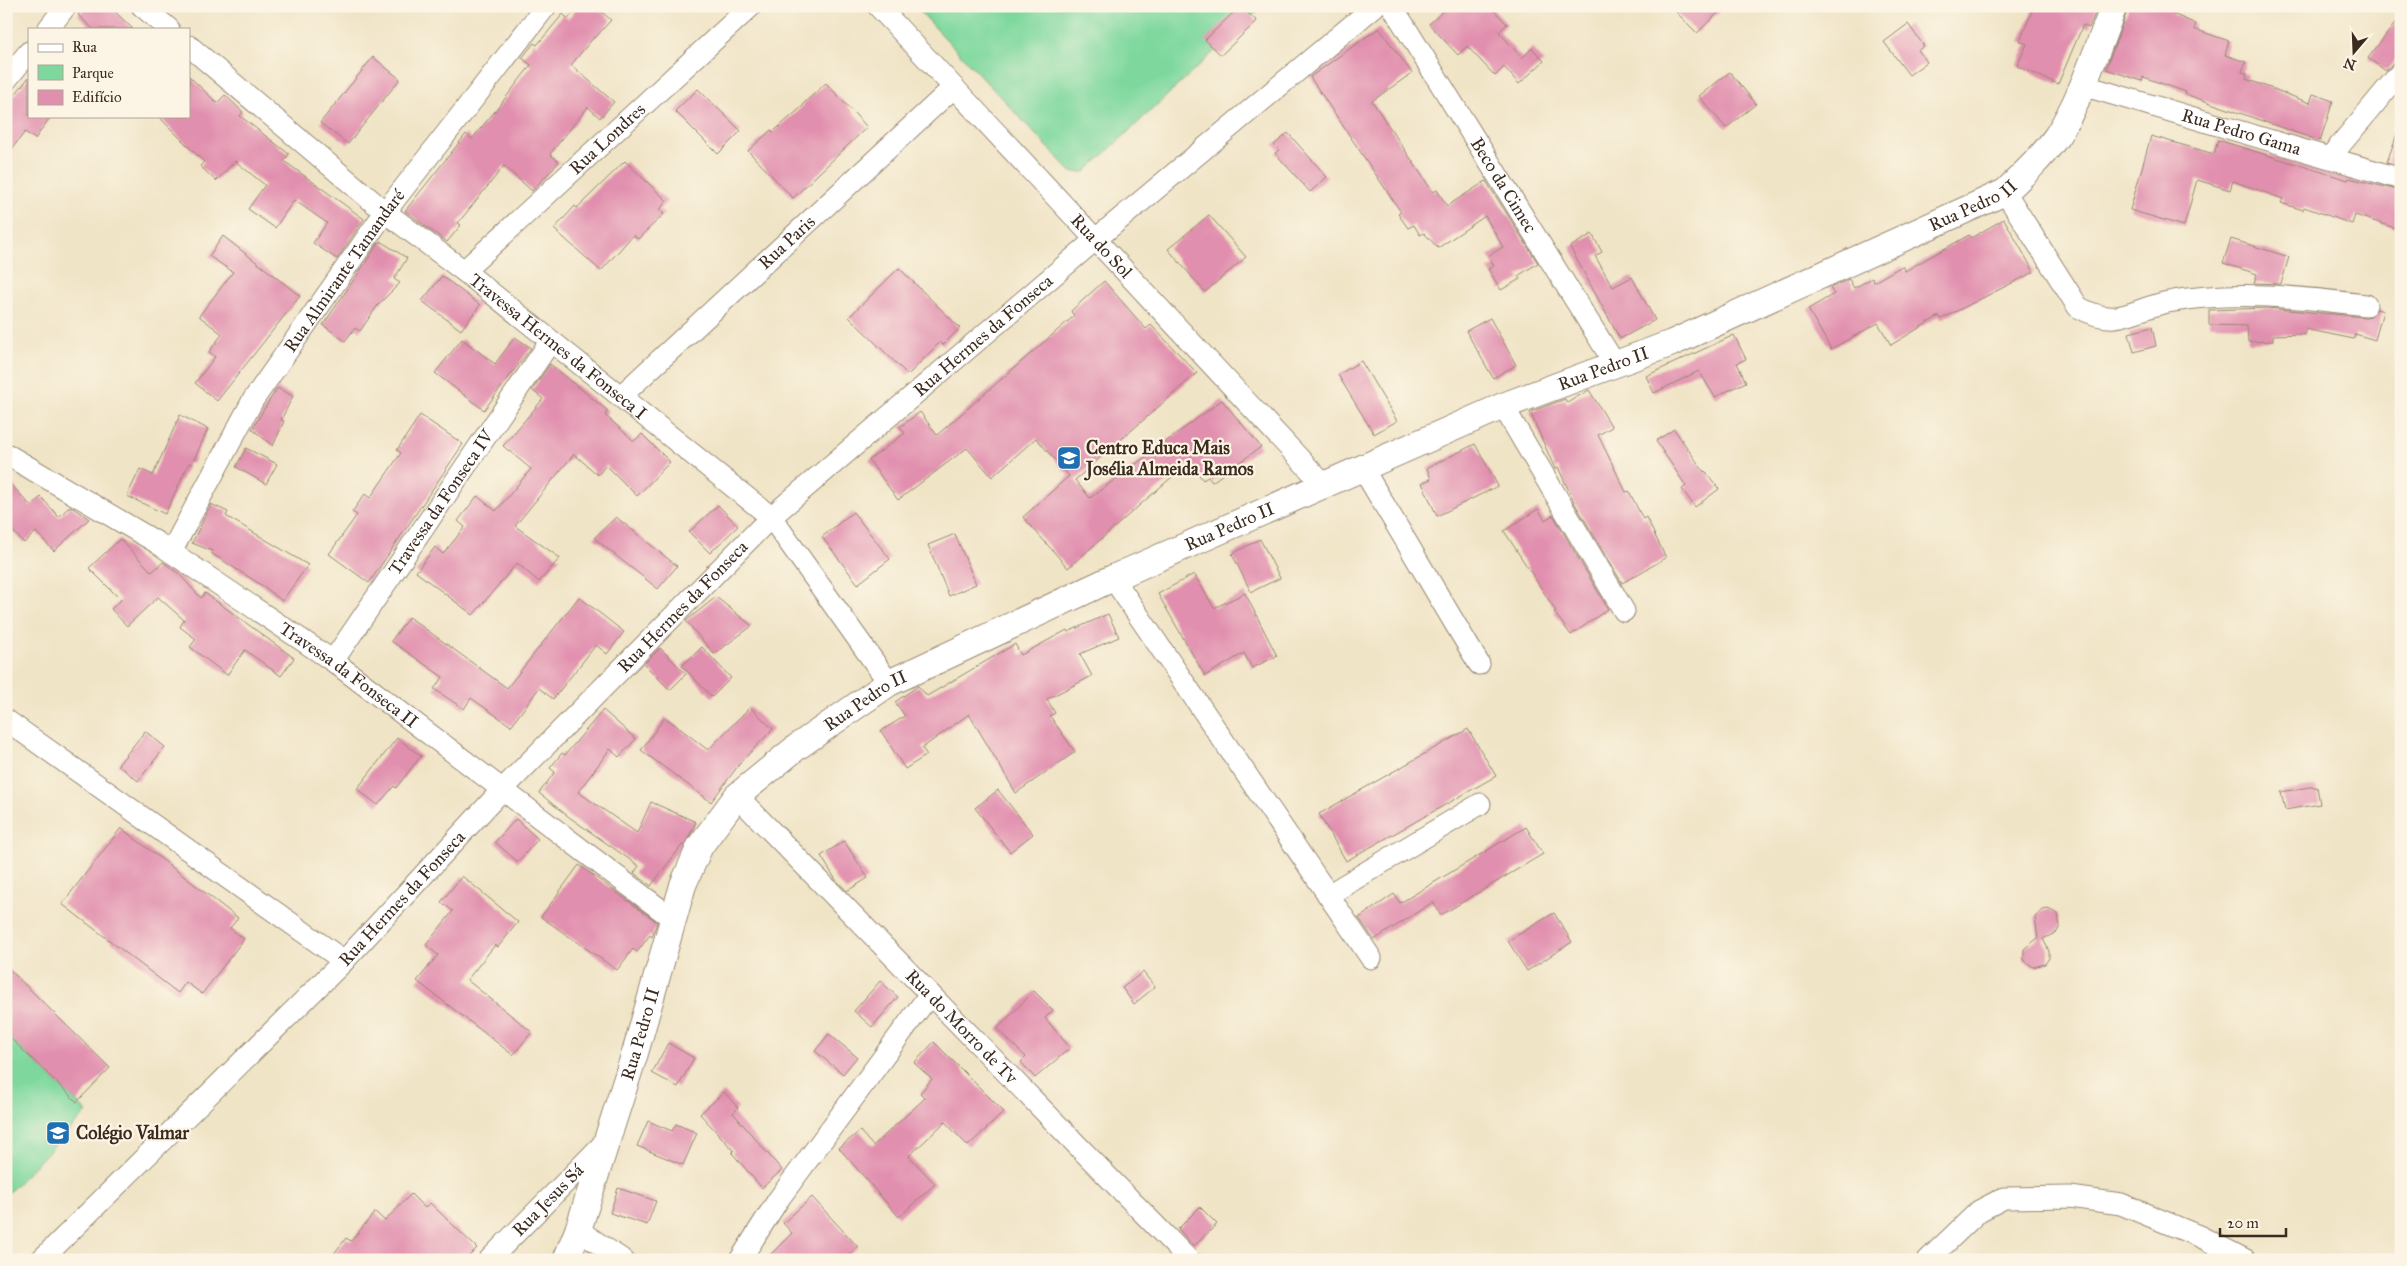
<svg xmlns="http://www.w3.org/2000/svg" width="2407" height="1266" font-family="'IM FELL Great Primer',serif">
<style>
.green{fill:#7ed89e;stroke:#5c815e}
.building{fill:#e18fae}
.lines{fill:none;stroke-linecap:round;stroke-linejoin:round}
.minor-casing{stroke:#968772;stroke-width:23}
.tertiary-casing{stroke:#968772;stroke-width:28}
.minor{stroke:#fff;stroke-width:21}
.tertiary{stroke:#fff;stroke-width:26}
.labels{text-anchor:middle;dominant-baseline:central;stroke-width:4.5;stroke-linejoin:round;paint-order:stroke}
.street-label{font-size:18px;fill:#3b2a1e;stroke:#fcf5e5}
.poi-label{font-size:18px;font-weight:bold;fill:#3b2a1e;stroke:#fcf5e5;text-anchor:start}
</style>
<rect width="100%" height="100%" fill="#fcf5e5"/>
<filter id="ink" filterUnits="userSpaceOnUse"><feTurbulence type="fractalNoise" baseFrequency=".02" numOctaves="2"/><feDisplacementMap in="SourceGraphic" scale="10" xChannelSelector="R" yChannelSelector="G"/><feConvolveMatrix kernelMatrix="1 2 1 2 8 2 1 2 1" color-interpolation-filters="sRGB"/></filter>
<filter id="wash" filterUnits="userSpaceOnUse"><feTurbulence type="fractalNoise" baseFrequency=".0096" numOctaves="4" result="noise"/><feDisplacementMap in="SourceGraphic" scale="20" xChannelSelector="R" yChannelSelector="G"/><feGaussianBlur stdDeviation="1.12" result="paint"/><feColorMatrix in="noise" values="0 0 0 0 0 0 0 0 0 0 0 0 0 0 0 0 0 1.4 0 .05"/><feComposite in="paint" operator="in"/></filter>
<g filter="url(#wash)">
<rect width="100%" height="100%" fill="#f0e4c6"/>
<g class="green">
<polygon points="915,6 1263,6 1085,172 1071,172"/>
<polygon points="6,1034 87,1112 6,1195"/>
</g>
<g id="blocks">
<g class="building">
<polygon points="87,6 109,6 133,29 93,29 78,15"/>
<polygon points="579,6 595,6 611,20 595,38 594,37 571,65 614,102 600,118 588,107 550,154 559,162 532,191 504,166 458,223 461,225 447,242 405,211 466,134 472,139 500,105 531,65 522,58 534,43 537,45 563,14 568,19"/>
<polygon points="1240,6 1257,21 1221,55 1205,40"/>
<polygon points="1448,6 1490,6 1507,24 1499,32 1522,58 1532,48 1544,61 1519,84 1504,67 1495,76 1467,46 1458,55 1429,24"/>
<polygon points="1670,6 1725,6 1697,33"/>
<polygon points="2034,6 2098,6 2089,28 2083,25 2058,84 2017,66 2027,44 2020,41"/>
<polygon points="2129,6 2176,6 2173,14 2196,24 2194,29 2229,41 2225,55 2246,62 2242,72 2247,74 2246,79 2310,103 2313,94 2333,101 2320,141 2185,94 2186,92 2143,77 2142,81 2106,69"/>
<polygon points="2401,16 2401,53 2386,71 2368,58"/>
<polygon points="1908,24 1924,46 1918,50 1927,62 1909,75 1884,42"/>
<polygon points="1379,28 1412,73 1372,101 1433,192 1437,190 1447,206 1486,181 1538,263 1518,276 1520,279 1501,290 1488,269 1494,266 1488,256 1503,247 1485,216 1438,248 1424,233 1420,235 1414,225 1408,228 1398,214 1401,212 1310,77"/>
<polygon points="373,57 400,79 348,144 320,123"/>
<polygon points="1730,72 1756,104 1726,128 1699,96"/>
<polygon points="189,76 217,103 225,95 243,112 240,116 289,154 284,161 364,219 337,259 313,243 327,223 294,200 275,228 248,209 265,185 235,161 216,181 200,166 204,162 158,116 189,116"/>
<polygon points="29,77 29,116 51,116 35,139 25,132 6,156 6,92 13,97"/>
<polygon points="826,83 867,127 793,198 748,151 771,130 773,132 804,105 803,104"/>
<polygon points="698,89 741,131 718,154 675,111"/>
<polygon points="2398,131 2401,131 2401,166 2387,162"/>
<polygon points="1288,133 1327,177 1310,192 1275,153 1279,150 1274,145"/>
<polygon points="2151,136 2214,154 2218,140 2348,180 2349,178 2401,191 2401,230 2355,215 2352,224 2304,207 2303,210 2281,203 2283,199 2233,181 2230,190 2197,180 2184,226 2130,210"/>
<polygon points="625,161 667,201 659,210 664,214 638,239 633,235 601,271 554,229 575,206 577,208"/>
<polygon points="1209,215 1246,257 1205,292 1168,249"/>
<polygon points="2004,219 2034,272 1941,319 1939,316 1891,345 1878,323 1831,349 1808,309 1834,294 1830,288 1849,279 1854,288 1872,278 1874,282 1902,266 1905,271 1969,235 1971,238"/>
<polygon points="1592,234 1602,252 1595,256 1613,287 1632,277 1655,320 1620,339 1570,247"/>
<polygon points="223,236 300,296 217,401 195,383 215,357 209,352 222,334 199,316 233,272 209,256"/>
<polygon points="2231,239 2289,257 2281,284 2254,283 2257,274 2223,263"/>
<polygon points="380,241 407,258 394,279 400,283 378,305 360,331 355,328 345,341 323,325"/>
<polygon points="899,268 960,328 943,345 940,342 908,375 849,317"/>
<polygon points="442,276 480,305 461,330 422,301"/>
<polygon points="1104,281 1146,329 1151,325 1197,373 1075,480 1090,498 1222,400 1261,447 1212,482 1208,477 1203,480 1189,462 1068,568 1023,517 1069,476 1036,438 992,477 967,448 898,500 869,460 905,433 900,427 920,412 937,435 1074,316 1071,311"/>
<polygon points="2267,308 2365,317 2371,316 2377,309 2383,311 2375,340 2355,334 2354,339 2305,329 2305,334 2273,335 2273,341 2248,342 2247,326 2209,325 2209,310"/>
<polygon points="1490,318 1516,365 1493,378 1466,331"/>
<polygon points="2152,327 2156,346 2134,352 2129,333"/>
<polygon points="1734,335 1746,359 1737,363 1746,382 1715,397 1699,371 1654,393 1646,376"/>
<polygon points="515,337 531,348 484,410 435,373 462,339 495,364"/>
<polygon points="1361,361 1397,421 1374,434 1338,375"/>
<polygon points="550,364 608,411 605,415 634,441 642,434 670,462 637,496 606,465 598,475 574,454 515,526 560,558 539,582 517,563 473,615 416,572 435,547 443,554 465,527 458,521 477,496 496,511 531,469 503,446 543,399 532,390"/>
<polygon points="277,388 293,396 281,420 284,421 273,446 252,429"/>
<polygon points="1589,390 1612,427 1598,435 1626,492 1629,491 1643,519 1646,517 1666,558 1622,583 1574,502 1558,467 1555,469 1530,412 1565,399 1567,403"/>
<polygon points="180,415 208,429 192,464 189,463 165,514 127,496 140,469 153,475"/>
<polygon points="420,415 463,444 369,583 329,554 357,515 352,512 365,494 370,498 401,453 397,450"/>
<polygon points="1674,429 1704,472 1705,471 1719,489 1695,507 1682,489 1686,486 1656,441"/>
<polygon points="1475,444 1498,486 1437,516 1422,483 1431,479 1427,468"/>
<polygon points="246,448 277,464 266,484 236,467"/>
<polygon points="6,479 31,506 41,497 59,517 70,506 89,519 54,551 36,532 24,543 6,524"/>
<polygon points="211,504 228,512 226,516 308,565 282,601 266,588 211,553 212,551 192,543"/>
<polygon points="718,505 738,526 710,553 689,532"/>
<polygon points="1538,509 1545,520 1553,515 1608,609 1571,635 1554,612 1556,611 1504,531"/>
<polygon points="853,512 890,559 858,584 822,537"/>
<polygon points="616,517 677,566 658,589 594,538"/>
<polygon points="955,534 976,584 949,596 928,545"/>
<polygon points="120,539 152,572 163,562 179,574 201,598 205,593 294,658 281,676 245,650 227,675 190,647 196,639 180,627 184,620 158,597 127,626 111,609 121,600 89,568"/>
<polygon points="1260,539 1280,578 1251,592 1232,554"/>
<polygon points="1194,574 1214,608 1245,593 1277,656 1252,668 1244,653 1205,676 1158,594"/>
<polygon points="579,597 624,632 607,654 596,645 553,699 539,688 511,726 471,698 464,709 434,689 443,677 391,641 409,617 507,688"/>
<polygon points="716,597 752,626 714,654 686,621"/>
<polygon points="1108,614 1119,637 1080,654 1092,676 1047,699 1055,713 1050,716 1075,752 1016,793 969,714 922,748 927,755 905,769 881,731 905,716 895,702 918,686 927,696 1015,644 1021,655 1067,630 1068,632"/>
<polygon points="702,647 731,678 712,697 682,666"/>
<polygon points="660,648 686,674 670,690 644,664"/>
<polygon points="750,707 773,729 741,762 711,802 641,750 665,717 708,750"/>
<polygon points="603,710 636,739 619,757 610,749 578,792 637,833 651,802 696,822 684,846 682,845 651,886 634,873 639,866 569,817 539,793 555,772 550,768 562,753 565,755"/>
<polygon points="1468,729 1496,776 1346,861 1319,814"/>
<polygon points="145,731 165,747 138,781 118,765"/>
<polygon points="397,738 421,756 396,788 394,786 378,805 357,789"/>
<polygon points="2309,787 2317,787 2320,804 2285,810 2281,792"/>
<polygon points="998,790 1033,834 1010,852 975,808"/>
<polygon points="516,819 538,839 518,862 495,842"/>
<polygon points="1526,827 1543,854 1441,915 1433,902 1374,940 1359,918 1394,894 1400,903"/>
<polygon points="121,828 238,918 230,928 244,939 202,994 186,982 178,993 62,904"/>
<polygon points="844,841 868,878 847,891 836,880 821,856"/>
<polygon points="579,865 657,922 652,937 650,935 637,952 633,949 617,970 541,917"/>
<polygon points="462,876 518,922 498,947 495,945 467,980 532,1032 513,1055 417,981 438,955 426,945 453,911 441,902"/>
<polygon points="2048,909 2058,914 2060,926 2057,932 2043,939 2049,951 2049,958 2045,964 2033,967 2024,960 2024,949 2038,938 2035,917 2043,910"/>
<polygon points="1554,913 1572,942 1527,971 1508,941"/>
<polygon points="6,966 110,1068 77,1102 6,1034"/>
<polygon points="1143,972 1155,987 1134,1004 1122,988"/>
<polygon points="880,981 898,997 872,1027 854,1011"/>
<polygon points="1034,991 1053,1010 1045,1018 1070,1048 1035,1078 1021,1062 1026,1057 997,1029"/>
<polygon points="829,1034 857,1057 843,1074 815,1051"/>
<polygon points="934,1042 1004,1112 968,1146 945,1122 909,1156 935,1184 899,1217 839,1148 860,1131 873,1146 925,1098 920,1093 932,1079 914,1063"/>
<polygon points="668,1043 694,1058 678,1087 652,1073"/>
<polygon points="724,1092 738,1108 733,1113 782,1170 762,1188 732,1153 734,1151 700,1114"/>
<polygon points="648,1121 672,1131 676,1124 697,1133 683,1165 637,1146"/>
<polygon points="618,1188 656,1201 647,1225 610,1213"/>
<polygon points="411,1194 425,1208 430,1203 477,1248 465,1260 329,1260 346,1238 351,1241 375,1212 385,1221"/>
<polygon points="812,1197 858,1247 844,1260 765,1260 792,1233 783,1223"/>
<polygon points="1200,1207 1217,1224 1194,1246 1178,1229"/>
</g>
</g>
</g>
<g filter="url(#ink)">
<use href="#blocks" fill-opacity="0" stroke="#968772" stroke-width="1"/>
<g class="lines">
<defs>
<g id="minor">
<polyline points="142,6 169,29"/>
<path id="s1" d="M878,6L1325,486"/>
<path id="s2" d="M1392,6L1615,364"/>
<polyline points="48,29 66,6"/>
<path id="s3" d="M189,46L385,212L464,271L771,517L889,683"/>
<polyline points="6,80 29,52"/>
<path id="s4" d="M2082,85L2401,179"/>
<polyline points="2331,156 2401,72"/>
<path d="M2005,192L2078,307C2118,329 2129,310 2168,302C2234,290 2300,297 2366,305"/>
<path id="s5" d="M464,271L751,6"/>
<path id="s6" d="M621,396L953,88"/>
<polyline points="1503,406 1624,611"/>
<path id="s7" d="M6,454L156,542L333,661L673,919"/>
<polyline points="1363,469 1479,664"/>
<path id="s8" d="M171,552L253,400L385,212L546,6"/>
<polyline points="1113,578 1371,958"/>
<path id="s9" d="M333,661L550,342"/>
<polyline points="6,720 344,961"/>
<path id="s10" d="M737,796L1189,1260"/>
<polyline points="1328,895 1480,804"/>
<polyline points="578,1230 623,1260"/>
<path id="s11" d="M41,1260L344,961L501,791L771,517L1096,239L1375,6"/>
<path id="s12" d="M489,1260L607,1140"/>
<polyline points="740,1260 778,1200 930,994"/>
<polyline points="1928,1260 1979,1211 2004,1198 2070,1197 2121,1204 2201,1237 2246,1260"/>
</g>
<g id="tertiary">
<path id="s13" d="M566,1260L578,1230L635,1053L683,885L700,846L737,796L797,747L889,683L1113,578L1503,406L1672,343L2005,192C2024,174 2042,157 2057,136C2080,101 2098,46 2114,6"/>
</g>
</defs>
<use href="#minor" class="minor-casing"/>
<use href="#tertiary" class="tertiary-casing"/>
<use href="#minor" class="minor"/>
<use href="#tertiary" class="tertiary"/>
</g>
</g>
<defs>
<symbol id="school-square" viewBox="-11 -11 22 22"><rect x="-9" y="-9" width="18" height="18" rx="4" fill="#1f6fb2" stroke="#fcf5e5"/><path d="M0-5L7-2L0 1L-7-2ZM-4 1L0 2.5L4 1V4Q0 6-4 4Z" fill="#fff"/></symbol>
</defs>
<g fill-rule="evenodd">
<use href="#school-square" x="1055" y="444" width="28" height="28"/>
<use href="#school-square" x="44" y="1119" width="28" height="28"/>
</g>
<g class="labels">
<g class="street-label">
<text stroke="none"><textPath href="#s4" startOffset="166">Rua Pedro Gama</textPath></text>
<text stroke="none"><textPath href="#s5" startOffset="195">Rua Londres</textPath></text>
<text stroke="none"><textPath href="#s2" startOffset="211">Beco da Cimec</textPath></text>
<text stroke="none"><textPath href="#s13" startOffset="1872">Rua Pedro II</textPath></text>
<text stroke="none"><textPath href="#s6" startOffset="226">Rua Paris</textPath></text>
<text stroke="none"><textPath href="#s1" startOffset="328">Rua do Sol</textPath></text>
<text stroke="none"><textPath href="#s8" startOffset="331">Rua Almirante Tamandaré</textPath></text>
<text stroke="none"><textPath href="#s11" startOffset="1321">Rua Hermes da Fonseca</textPath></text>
<text stroke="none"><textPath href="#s3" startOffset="476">Travessa Hermes da Fonseca I</textPath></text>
<text stroke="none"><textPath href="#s13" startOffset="1468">Rua Pedro II</textPath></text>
<text stroke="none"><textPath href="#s9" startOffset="192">Travessa da Fonseca IV</textPath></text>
<text stroke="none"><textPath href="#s13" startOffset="1062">Rua Pedro II</textPath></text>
<text stroke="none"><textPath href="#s11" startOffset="916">Rua Hermes da Fonseca</textPath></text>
<text stroke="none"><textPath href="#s7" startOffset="408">Travessa da Fonseca II</textPath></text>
<text stroke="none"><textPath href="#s13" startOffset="658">Rua Pedro II</textPath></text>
<text stroke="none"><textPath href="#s11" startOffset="511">Rua Hermes da Fonseca</textPath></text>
<text stroke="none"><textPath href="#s10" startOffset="322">Rua do Morro de Tv</textPath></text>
<text stroke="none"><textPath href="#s13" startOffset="238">Rua Pedro II</textPath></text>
<text stroke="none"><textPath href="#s12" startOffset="84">Rua Jesus Sá</textPath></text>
</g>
<g class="poi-label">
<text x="1086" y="448">Centro Educa Mais<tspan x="1086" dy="21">Josélia Almeida Ramos</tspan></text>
<text x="76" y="1133">Colégio Valmar</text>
</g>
</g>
<rect width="2407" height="1266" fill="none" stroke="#fcf5e5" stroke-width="25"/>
<rect x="28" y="28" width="162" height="90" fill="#fcf5e5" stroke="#afa495"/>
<rect x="38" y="44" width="25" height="8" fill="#ffffff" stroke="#afa495"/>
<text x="72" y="52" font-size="15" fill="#3b2a1e">Rua</text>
<rect x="38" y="65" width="25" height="15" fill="#7ed89e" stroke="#afa495"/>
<text x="72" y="78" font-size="15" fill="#3b2a1e">Parque</text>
<rect x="38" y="90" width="25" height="15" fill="#e18fae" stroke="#afa495"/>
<text x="72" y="102" font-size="15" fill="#3b2a1e">Edifício</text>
<g transform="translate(2354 52) rotate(199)" stroke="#fcf5e5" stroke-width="4" paint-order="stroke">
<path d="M0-4L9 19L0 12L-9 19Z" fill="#3b2a1e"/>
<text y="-8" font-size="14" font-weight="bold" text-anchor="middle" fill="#3b2a1e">N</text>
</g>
<path d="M2220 1228v8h66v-8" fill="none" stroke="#3b2a1e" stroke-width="2.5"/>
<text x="2227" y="1228" font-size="15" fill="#3b2a1e" stroke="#fcf5e5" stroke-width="4" paint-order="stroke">20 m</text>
</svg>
